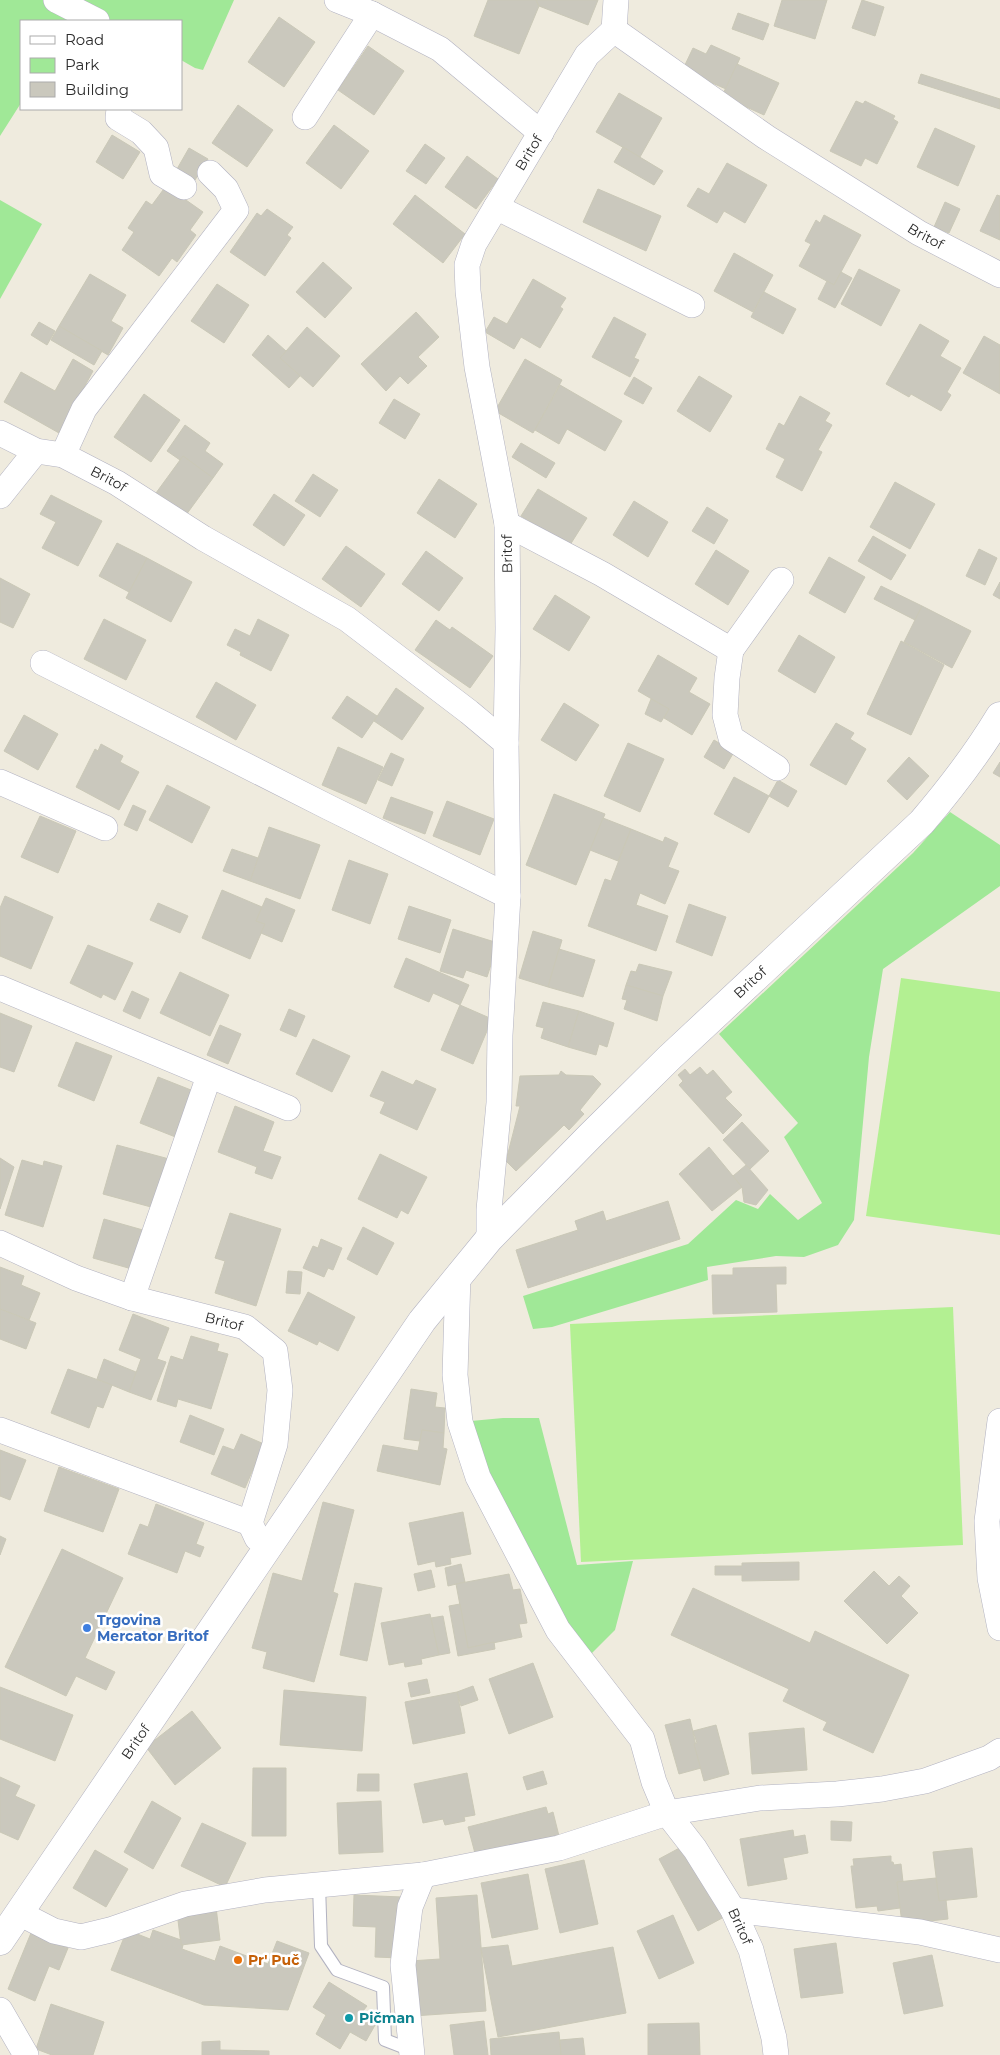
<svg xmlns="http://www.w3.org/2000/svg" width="1000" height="2055" font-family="Montserrat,sans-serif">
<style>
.green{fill:#a0e897}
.pitch{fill:#b3f092}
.building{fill:#cac8bd;stroke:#cac8b7}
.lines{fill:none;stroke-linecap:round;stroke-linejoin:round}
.service-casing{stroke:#b2b2c1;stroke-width:14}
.minor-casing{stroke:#b2b2c1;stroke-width:26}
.tertiary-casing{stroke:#b2b2c1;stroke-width:29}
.service{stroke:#fff;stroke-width:12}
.minor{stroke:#fff;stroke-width:25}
.tertiary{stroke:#fff;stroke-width:28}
.shop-dot{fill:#3f7fe0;stroke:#fff;stroke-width:2}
.food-dot{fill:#e8710a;stroke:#fff;stroke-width:2}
.culture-dot{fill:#0f9aa8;stroke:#fff;stroke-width:2}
.labels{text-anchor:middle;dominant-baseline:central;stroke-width:5;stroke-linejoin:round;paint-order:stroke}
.street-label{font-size:14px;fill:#2c2c2c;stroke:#fff}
.shop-label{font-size:14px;font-weight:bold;fill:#366cbe;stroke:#fff;text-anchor:start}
.food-label{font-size:14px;font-weight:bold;fill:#c56008;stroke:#fff;text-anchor:start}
.culture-label{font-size:14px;font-weight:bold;fill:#0d838f;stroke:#fff;text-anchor:start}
</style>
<rect width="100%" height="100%" fill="#efebde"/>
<g class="green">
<polygon points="0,0 45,0 81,21 21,21 21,103 0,136"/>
<polygon points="73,0 234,0 203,70 195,68 181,60 181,21 112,21"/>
<polygon points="0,200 42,224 0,299"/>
<polygon points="950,812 1000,845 1000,886 883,969 869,1057 854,1220 838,1245 804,1257 776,1256 707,1267 708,1280 552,1327 533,1329 523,1296 688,1244 736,1200 758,1209 770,1194 798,1220 822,1203 784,1137 798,1123 719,1034 913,853"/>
<polygon points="503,1418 539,1418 577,1565 633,1561 615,1630 589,1656 565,1623 480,1456 471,1421"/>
</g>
<g class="pitch">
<polygon points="901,978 1000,992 1000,1235 866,1216"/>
<polygon points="953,1307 963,1545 581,1562 570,1324"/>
</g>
<g class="building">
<polygon points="488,0 536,0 539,6 519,54 474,36"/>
<polygon points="536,0 598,0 588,25 539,6"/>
<polygon points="782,0 827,0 815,39 774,26"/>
<polygon points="862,0 884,7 875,36 852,28"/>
<polygon points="738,13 769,24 763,40 732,29"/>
<polygon points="279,17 315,42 284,87 248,62"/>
<polygon points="711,45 740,58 726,89 696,76 697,73 684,67 693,48 706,54"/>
<polygon points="368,46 404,71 374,115 338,90"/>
<polygon points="737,64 779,83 764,115 722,96"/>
<polygon points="921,74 1000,99 1000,109 918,83"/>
<polygon points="619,93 662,118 640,157 596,132"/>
<polygon points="856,101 863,104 865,101 895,116 893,119 898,122 877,164 865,158 861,166 830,151"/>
<polygon points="238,105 273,130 247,167 212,143"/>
<polygon points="334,125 369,151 341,189 306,163"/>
<polygon points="935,128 975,146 958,186 917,167"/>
<polygon points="112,135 140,152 123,179 96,162"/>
<polygon points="425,144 445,158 426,184 406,171"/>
<polygon points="623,147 663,171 654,185 614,162"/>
<polygon points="189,148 208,159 195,180 177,169"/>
<polygon points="467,156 498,179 476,209 445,187"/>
<polygon points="727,163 767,185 745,223 724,211 717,223 687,206 698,188 709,194"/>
<polygon points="166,186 203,212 190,230 196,235 177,262 172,258 159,276 122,250 134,232 128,228 146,201 152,205"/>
<polygon points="598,189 661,216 646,251 583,222"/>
<polygon points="415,195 465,234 443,263 393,224"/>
<polygon points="997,195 1000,196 1000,240 980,231"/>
<polygon points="945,202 960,209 949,233 934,227"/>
<polygon points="267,209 293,227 287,235 291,238 265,276 230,252 257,213 261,216"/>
<polygon points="824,215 861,235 834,285 799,266 811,244 805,241 816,220 820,223"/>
<polygon points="734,253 773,275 753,312 714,291"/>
<polygon points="323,262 352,288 325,318 296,292"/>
<polygon points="859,269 900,290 881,326 841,304"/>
<polygon points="841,272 852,278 835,308 818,299 827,281 834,285"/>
<polygon points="90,274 126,295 111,321 123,328 108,355 59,326"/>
<polygon points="533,279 566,298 560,307 563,309 540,348 521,337 514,349 485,332 494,317 507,324"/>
<polygon points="217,284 249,305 224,343 191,321"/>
<polygon points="764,292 796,309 783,334 751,317"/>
<polygon points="416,312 439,337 418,357 427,366 408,384 400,376 386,391 361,364"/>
<polygon points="614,317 646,334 634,358 639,360 630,377 592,357"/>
<polygon points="39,322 55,331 47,345 31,335"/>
<polygon points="920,324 949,341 940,356 961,368 947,392 951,395 941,411 911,394 909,397 886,384"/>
<polygon points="59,326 102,351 94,365 51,340"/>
<polygon points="307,327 340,356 313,387 280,358"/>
<polygon points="268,335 286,351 280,358 300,376 289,388 252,355"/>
<polygon points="984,336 1000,345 1000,394 963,373"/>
<polygon points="73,359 93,371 59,433 4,402 21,372 55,391"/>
<polygon points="525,359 562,380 533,433 495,411"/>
<polygon points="699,376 732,396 710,432 677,411"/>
<polygon points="634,377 652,388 643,404 624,394"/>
<polygon points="560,385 622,421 605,451 567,429 559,444 535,430"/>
<polygon points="144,394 180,420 151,462 114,437"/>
<polygon points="800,396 830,413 825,421 832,425 818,450 822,452 802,491 776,477 785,459 766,449 779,423 784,426"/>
<polygon points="394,399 420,414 405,439 379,423"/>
<polygon points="185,425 210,443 205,451 223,464 213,478 183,456 180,460 167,451"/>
<polygon points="521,443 555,463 546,478 512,457"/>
<polygon points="183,456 213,478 186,515 156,493"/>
<polygon points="313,474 338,490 320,517 295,501"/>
<polygon points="439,479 477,504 455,538 417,513"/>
<polygon points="895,482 935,504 910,549 870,527"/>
<polygon points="538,489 587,518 570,545 533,527 535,524 521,516"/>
<polygon points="274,494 305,515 284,546 253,525"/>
<polygon points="51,495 102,521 78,566 42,548 56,522 40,514"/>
<polygon points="634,501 668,522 648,557 613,535"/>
<polygon points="707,507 728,520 714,544 692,531"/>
<polygon points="873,536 906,555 891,580 858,561"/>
<polygon points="117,543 147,558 129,592 99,576"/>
<polygon points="346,546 385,574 361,607 322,579"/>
<polygon points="979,549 997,558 985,585 966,576"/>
<polygon points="716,550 749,571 728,605 695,584"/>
<polygon points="426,551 463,578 439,611 402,584"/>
<polygon points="829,557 865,577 845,613 809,593"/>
<polygon points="147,558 192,582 171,622 126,598"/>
<polygon points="0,578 30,594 13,628 0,622"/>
<polygon points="1000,582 1000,599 993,595"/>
<polygon points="881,586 922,606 915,620 874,599"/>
<polygon points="555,595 590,617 569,651 533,629"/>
<polygon points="922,606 971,631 952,668 904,642"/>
<polygon points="104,619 146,640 126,680 84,659"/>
<polygon points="258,619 289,635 271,671 240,655 241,652 227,645 235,629 250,636"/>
<polygon points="436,620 450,630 452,627 493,656 470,688 415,650"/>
<polygon points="799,635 835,657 815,693 778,671"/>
<polygon points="901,641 944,665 911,735 867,714"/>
<polygon points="658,655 697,678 689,692 710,704 692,735 664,718 669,709 638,691"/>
<polygon points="216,682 256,705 236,740 196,717"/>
<polygon points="396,688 424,708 402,740 374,721"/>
<polygon points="347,696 377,716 362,738 332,718"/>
<polygon points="651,699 669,709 661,722 645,714"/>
<polygon points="564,703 599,725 576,761 541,740"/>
<polygon points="24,715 58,734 38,770 4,751"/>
<polygon points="836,723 854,733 850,739 866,749 846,785 810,765"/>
<polygon points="714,740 734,752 724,769 704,757"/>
<polygon points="628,743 664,759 640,812 604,796"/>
<polygon points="101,744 123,756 120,762 139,772 119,810 76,787 95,749 98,751"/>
<polygon points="338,747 383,767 366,804 322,785"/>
<polygon points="391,753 404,759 392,786 378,780"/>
<polygon points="909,757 929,776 907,800 887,781"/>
<polygon points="1000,762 1000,777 993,773"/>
<polygon points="734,777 769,796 749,833 714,814"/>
<polygon points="778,780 797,791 788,807 769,796"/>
<polygon points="167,785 210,807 192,843 149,820"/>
<polygon points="554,794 605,814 576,885 526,865"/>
<polygon points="391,797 433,812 425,834 383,818"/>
<polygon points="447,801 494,819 480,855 433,836"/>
<polygon points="133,805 146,811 137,831 124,825"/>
<polygon points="40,816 76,831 58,873 21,857"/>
<polygon points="603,818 631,829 618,861 590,850"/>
<polygon points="269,827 320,845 300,899 250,881"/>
<polygon points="631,829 663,842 665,837 678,843 668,867 679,871 665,904 640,893 636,905 668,916 656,951 588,926 605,879 611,881"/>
<polygon points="232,849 258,858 250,881 223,871"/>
<polygon points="349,860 388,874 370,924 332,910"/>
<polygon points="222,890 262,907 256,921 265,924 250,959 202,938"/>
<polygon points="5,896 53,917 31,969 0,956 0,908"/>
<polygon points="266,898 295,910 282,942 261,933 265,924 256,921"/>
<polygon points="158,903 188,916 180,933 150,920"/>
<polygon points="689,904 726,917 712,956 676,942"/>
<polygon points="409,906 451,920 440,953 398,939"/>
<polygon points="453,929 498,943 487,977 466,970 463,978 440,971"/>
<polygon points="533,931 562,940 548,987 519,978"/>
<polygon points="88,945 133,963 115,1000 103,994 101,998 70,983"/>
<polygon points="559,949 595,960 583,997 548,987"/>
<polygon points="406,958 469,985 460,1005 433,993 429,1002 394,987"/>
<polygon points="639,964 672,972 663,996 626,985 631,971 636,972"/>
<polygon points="180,972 229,995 210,1036 160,1013"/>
<polygon points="626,985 663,996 657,1021 624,1009 627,1000 622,999"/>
<polygon points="132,991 149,999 140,1019 123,1011"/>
<polygon points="543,1002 579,1011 568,1047 541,1038 544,1028 536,1026"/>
<polygon points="460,1005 492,1019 473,1064 441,1050"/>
<polygon points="289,1009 305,1016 296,1037 280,1030"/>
<polygon points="579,1011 614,1023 607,1047 599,1044 596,1055 568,1047"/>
<polygon points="0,1013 32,1026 14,1072 0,1067"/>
<polygon points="220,1025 241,1034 228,1064 207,1055"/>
<polygon points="313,1039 350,1056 332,1092 296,1074"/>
<polygon points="76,1042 112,1056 94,1101 58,1086"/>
<polygon points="700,1067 707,1075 713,1070 732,1092 725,1098 742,1115 723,1134 679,1085 683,1081 678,1075 685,1069 690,1075"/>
<polygon points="382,1071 413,1085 416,1080 436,1089 417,1130 380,1113 385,1102 370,1096"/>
<polygon points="561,1071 566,1075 593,1076 601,1084 580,1110 584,1114 569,1130 564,1125 516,1171 506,1161 520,1106 516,1106 520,1076 559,1075"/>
<polygon points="158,1077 196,1092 178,1138 140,1123"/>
<polygon points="235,1106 274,1122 263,1151 281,1157 272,1179 255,1173 257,1167 218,1152"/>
<polygon points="742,1122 769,1151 750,1169 723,1140"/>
<polygon points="117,1145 184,1163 151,1207 103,1194"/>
<polygon points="709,1147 742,1187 712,1211 679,1174"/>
<polygon points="380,1154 427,1177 408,1214 401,1210 397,1218 358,1199"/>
<polygon points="0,1158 14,1167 0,1209"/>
<polygon points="22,1160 43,1166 44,1161 62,1166 43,1227 5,1215"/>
<polygon points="746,1165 768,1190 756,1205 744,1202 742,1187 733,1176"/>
<polygon points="668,1201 680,1239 528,1288 516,1250 578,1230 575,1221 603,1211 606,1221"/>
<polygon points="230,1213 281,1229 256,1306 215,1293 225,1261 215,1258"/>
<polygon points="104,1219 150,1232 139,1271 93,1258"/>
<polygon points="363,1227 394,1243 377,1275 347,1259"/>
<polygon points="321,1239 342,1248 333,1270 328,1268 324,1277 303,1268 313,1246 318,1248"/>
<polygon points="0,1267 24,1276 21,1285 40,1293 29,1320 0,1309"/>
<polygon points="786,1267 786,1284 776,1284 777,1312 713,1314 712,1275 733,1275 733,1268"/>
<polygon points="288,1271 302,1272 300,1294 286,1293"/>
<polygon points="308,1292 355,1317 338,1351 319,1341 317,1345 288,1331"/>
<polygon points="0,1309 36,1323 26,1349 0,1339"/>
<polygon points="133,1314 169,1328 157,1359 166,1362 151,1400 129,1392 141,1359 119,1350"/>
<polygon points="191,1336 219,1344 217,1351 228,1354 211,1409 178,1399 176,1407 157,1401 171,1356 183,1360"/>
<polygon points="104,1359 136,1372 129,1392 97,1379"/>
<polygon points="68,1369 112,1385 103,1408 97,1406 89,1428 51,1413"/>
<polygon points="411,1389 437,1393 435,1407 445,1408 444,1433 422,1430 420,1441 404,1439"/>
<polygon points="190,1415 224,1429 214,1455 180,1442"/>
<polygon points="422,1430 444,1433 443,1448 447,1449 440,1485 377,1471 383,1445 418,1451"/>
<polygon points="241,1434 264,1444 245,1488 211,1474 223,1446 234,1450"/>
<polygon points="0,1450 26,1460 10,1500 0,1496"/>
<polygon points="59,1467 119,1489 103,1532 44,1511"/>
<polygon points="323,1502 354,1510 333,1592 338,1594 314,1682 263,1668 267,1652 252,1648 273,1573 302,1581"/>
<polygon points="156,1504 204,1523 196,1544 204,1547 200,1557 185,1551 177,1573 128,1554 140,1524 148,1527"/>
<polygon points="463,1512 471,1554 450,1558 451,1564 436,1567 435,1561 418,1565 409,1523"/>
<polygon points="0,1536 6,1539 0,1555"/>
<polygon points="62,1549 123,1578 85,1658 115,1672 106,1690 76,1676 66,1696 5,1667"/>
<polygon points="799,1562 799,1580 742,1581 742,1575 715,1575 715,1566 742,1566 742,1563"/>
<polygon points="461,1564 465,1582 448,1586 445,1568"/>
<polygon points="431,1570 435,1587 418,1591 414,1574"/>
<polygon points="874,1571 889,1586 899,1576 910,1586 901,1596 918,1613 887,1644 844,1601"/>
<polygon points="509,1574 513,1590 520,1589 527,1623 519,1624 522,1637 468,1648 456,1584"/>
<polygon points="355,1583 382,1588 367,1661 340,1655"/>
<polygon points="693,1588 810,1643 815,1631 909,1675 873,1753 823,1730 827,1722 783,1701 789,1689 671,1635"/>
<polygon points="460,1604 468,1648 494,1642 495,1649 458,1656 449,1606"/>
<polygon points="430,1614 439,1655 421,1659 422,1664 405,1667 404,1662 389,1665 381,1623"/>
<polygon points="443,1616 450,1653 439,1655 431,1618"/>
<polygon points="533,1663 553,1717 509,1734 489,1679"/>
<polygon points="427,1679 430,1693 411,1697 408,1683"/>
<polygon points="473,1686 478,1700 461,1706 457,1692"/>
<polygon points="0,1687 73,1715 55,1761 0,1739"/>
<polygon points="284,1690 366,1697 362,1751 280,1745"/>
<polygon points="457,1692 465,1733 413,1744 405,1702"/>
<polygon points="192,1711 221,1748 175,1785 146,1747"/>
<polygon points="690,1719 701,1768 679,1774 665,1725"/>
<polygon points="716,1725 729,1774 704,1781 694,1744 697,1743 693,1731"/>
<polygon points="804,1728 807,1770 752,1774 749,1733"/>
<polygon points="253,1768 286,1768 286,1836 252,1836"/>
<polygon points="543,1771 547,1784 527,1790 523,1777"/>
<polygon points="467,1773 475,1815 464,1817 465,1821 445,1825 443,1819 423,1823 414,1784"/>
<polygon points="358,1774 379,1774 379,1791 357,1791"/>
<polygon points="0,1777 20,1786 15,1796 35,1805 18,1840 0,1832"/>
<polygon points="152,1801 181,1818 153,1869 124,1852"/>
<polygon points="381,1801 383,1852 339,1854 337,1803"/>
<polygon points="546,1807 548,1814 553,1812 559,1836 476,1857 468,1827"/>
<polygon points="831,1821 852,1822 851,1841 831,1840"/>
<polygon points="202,1823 246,1843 225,1887 181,1866"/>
<polygon points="793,1830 794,1837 805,1835 808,1853 783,1858 787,1879 748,1886 740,1839"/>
<polygon points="685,1845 724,1917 698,1931 659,1859"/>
<polygon points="972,1848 977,1897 939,1901 933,1852"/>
<polygon points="95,1850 128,1869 106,1907 73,1888"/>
<polygon points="891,1856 891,1862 893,1862 894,1865 901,1864 903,1882 897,1882 900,1908 878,1911 877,1906 856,1908 851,1866 854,1866 853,1859"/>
<polygon points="584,1860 598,1924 560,1933 545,1869"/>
<polygon points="528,1874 538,1929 492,1938 481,1883"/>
<polygon points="936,1878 939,1901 946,1900 948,1919 902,1924 897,1882"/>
<polygon points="354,1895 402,1897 400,1958 375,1957 376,1927 353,1926"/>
<polygon points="477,1895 486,2011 413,2016 410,1961 440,1959 436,1898"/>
<polygon points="216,1907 220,1940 181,1945 177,1912"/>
<polygon points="673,1915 694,1963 659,1979 637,1931"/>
<polygon points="127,1930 150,1939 153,1930 181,1940 181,1945 183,1945 182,1949 215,1961 220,1946 268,1964 277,1941 309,1953 288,2010 204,2005 111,1970"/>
<polygon points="31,1933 68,1948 59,1970 49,1966 35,2001 8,1989"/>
<polygon points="836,1943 843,1993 801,1998 794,1949"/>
<polygon points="508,1945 512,1966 613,1947 626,2013 498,2037 481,1948"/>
<polygon points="932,1955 943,2006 904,2014 893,1963"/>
<polygon points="329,1982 367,2006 363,2011 378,2020 366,2041 350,2032 340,2049 316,2034 326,2015 313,2007"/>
<polygon points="51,2004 104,2022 93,2055 52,2055 36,2049"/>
<polygon points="484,2021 488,2055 454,2055 450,2025"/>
<polygon points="699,2023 700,2055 648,2055 648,2024"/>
<polygon points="559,2032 561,2055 491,2055 490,2039"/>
<polygon points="583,2038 585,2055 561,2055 560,2040"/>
<polygon points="220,2041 220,2050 269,2051 269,2055 202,2055 202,2042"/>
</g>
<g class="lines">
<defs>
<polyline id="service" points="319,1885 321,1946 337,1970 383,1987 385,2040 411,2050"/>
<g id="minor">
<polyline points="56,0 97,21"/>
<polyline points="372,14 440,49 541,133"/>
<path id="s1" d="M614,30L766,137L919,233L1000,275"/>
<polyline points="614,30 616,0"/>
<polyline points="119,109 118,118 141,132 156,148 162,174 184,187"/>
<polyline points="305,117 372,14 337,0"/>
<polyline points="496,207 692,305"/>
<path id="s2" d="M0,433L36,451L63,455L117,483L203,538L347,619L469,712L506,743L508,896L500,1035L499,1103L489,1210V1239"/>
<polyline points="63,455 84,409 236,210 226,189 210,173"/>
<polyline points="0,496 36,451"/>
<polyline points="507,524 602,574 731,650 781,580"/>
<polyline points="731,650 727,678 725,715 731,738 777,768"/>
<polyline points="43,663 328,807 508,896"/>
<path id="s3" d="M506,743L508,629L507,524L477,367L468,291L467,265L474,244L587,55L614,30"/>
<polyline points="0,782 105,828"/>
<polyline points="0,988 288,1108"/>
<path id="s4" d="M0,1243L76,1278L132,1298L245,1327L275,1351L280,1390L275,1444L250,1523"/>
<path id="s5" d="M458,1275L455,1375L460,1422L478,1477L558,1630L642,1739L654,1782L667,1813L695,1849L733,1910L751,1950L774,2038L776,2055"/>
<polyline points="132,1298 209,1076"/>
<polyline points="1000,1421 987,1521 990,1578 1000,1628"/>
<polyline points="0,1430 250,1523 257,1538"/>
<polyline points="733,1910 920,1932 1000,1950"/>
<polyline points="19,1913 54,1931 81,1937 110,1930 185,1904 265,1890 423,1875 559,1848 667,1813 760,1798 837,1794 882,1789 925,1781 989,1758 1000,1751"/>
<polyline points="0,2010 26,2055"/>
<polyline points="412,2055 403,1965 410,1907 423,1875"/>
</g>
<g id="tertiary">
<path id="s6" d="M0,1941L422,1321L489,1239L590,1136L669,1058L922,822C951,788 977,754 1000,716"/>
</g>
</defs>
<use href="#service" class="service-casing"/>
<use href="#minor" class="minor-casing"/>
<use href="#tertiary" class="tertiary-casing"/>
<use href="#service" class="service"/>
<use href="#minor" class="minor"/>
<use href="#tertiary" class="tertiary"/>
</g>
<circle class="shop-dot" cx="87" cy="1628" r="5"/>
<circle class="food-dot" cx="238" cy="1960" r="5"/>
<circle class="culture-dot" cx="349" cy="2018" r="5"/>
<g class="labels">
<g class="street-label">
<text stroke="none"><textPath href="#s3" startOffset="610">Britof</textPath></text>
<text stroke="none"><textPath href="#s1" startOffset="374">Britof</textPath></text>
<text stroke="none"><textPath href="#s2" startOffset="119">Britof</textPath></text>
<text transform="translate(507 554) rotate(-91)">Britof</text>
<text stroke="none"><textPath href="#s6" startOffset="1222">Britof</textPath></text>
<text stroke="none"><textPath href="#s4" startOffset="238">Britof</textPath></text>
<text stroke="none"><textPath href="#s6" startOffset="241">Britof</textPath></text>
<text stroke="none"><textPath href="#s5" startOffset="729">Britof</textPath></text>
</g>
<g class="shop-label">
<text x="97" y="1620">Trgovina<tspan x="97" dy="16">Mercator Britof</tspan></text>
</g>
<g class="food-label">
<text x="248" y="1960">Pr' Puč</text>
</g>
<g class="culture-label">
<text x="359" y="2018">Pičman</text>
</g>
</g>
<rect x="20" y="20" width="162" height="90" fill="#ffffff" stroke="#ababab"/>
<rect x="30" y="36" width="25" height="8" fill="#ffffff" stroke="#ababab"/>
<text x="65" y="45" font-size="15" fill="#2c2c2c">Road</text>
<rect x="30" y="58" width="25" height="15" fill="#a0e897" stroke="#ababab"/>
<text x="65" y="70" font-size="15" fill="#2c2c2c">Park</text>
<rect x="30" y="82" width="25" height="15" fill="#cac8bd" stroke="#ababab"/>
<text x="65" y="95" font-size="15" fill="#2c2c2c">Building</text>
</svg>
